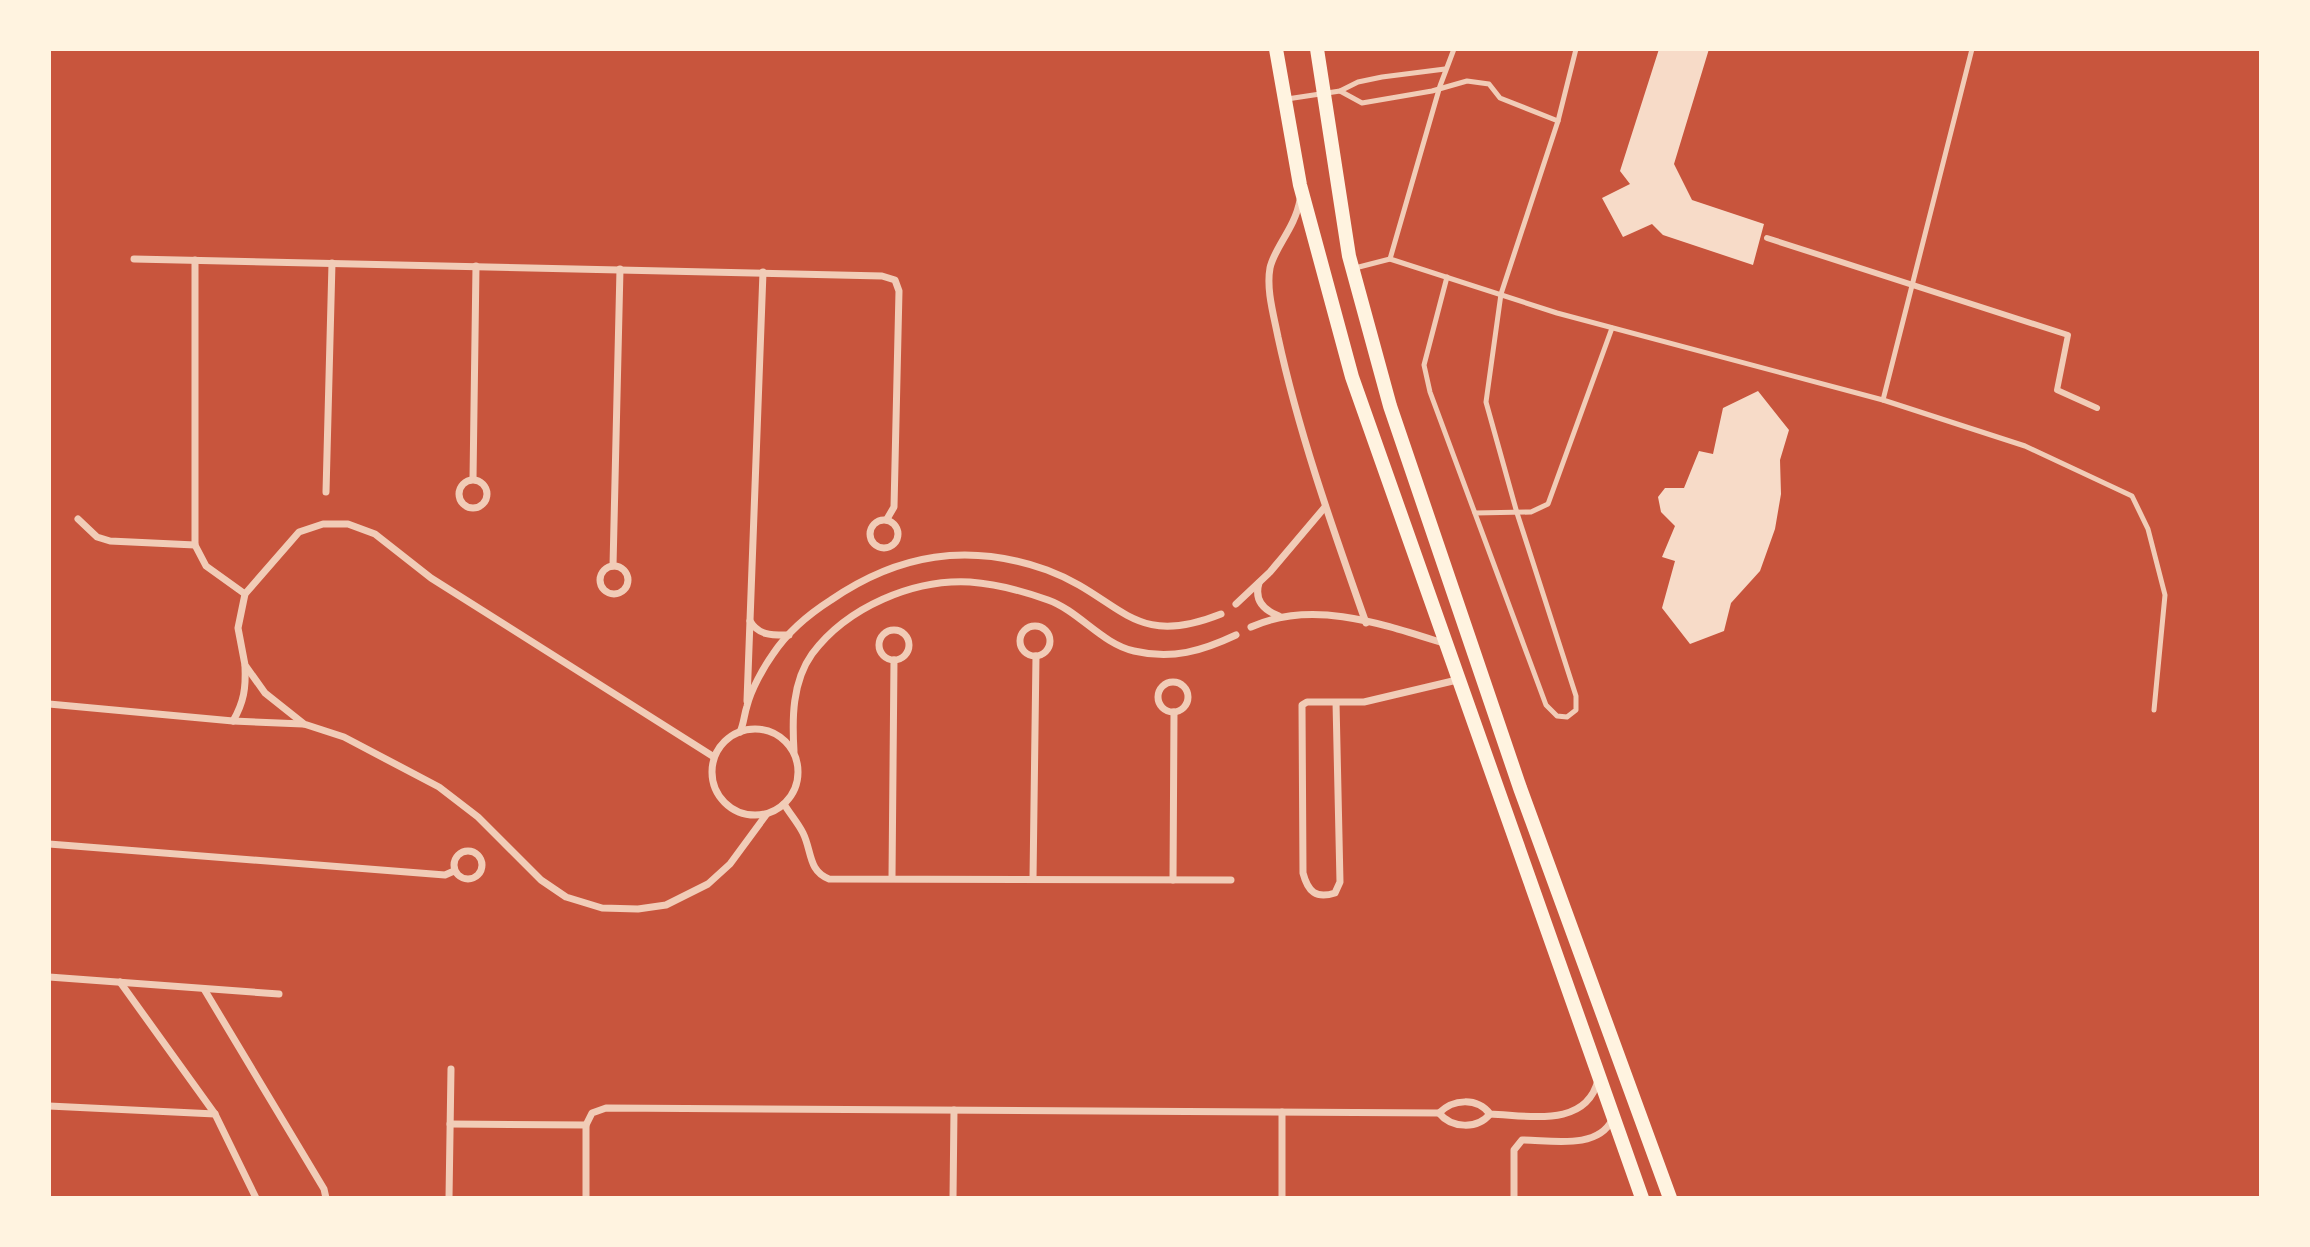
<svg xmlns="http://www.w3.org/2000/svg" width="2310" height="1247" font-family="'IBM Plex Serif',serif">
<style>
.building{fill:#f7dbc8}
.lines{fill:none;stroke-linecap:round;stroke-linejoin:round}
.service{stroke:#f1ccb7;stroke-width:5}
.pedestrian{stroke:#f1ccb7;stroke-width:6}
.minor{stroke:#f1ccb7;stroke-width:7}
.secondary{stroke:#fff3e0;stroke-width:14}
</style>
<rect width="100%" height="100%" fill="#c8553d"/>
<g class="building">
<polygon points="1659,49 1709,49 1674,164 1692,200 1764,224 1753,265 1663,235 1652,224 1623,237 1602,198 1630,184 1620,171"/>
<polygon points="1758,391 1789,430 1780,460 1781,494 1775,529 1760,571 1731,603 1724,631 1690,644 1662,608 1675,561 1662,557 1675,526 1661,512 1658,497 1665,488 1684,488 1699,451 1713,454 1723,408"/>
</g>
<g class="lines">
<g class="service">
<polyline points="1340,91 1362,103 1432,91 1467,81 1489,84 1500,98 1558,121"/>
<polyline points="1287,99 1340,91 1358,82 1382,77 1445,69"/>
<polyline points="1390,259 1440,86 1454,49"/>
<polyline points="1355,268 1390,259 1557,313 1883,400 2025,446 2132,496 2148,529 2165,595 2154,710"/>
<polyline points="1447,277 1424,365 1430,392 1546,705 1557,716 1567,717 1576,710 1576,696 1517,513 1486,402 1501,294 1558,121 1576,49"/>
<polyline points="1883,400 1972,49"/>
<polyline points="1475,513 1531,512 1548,504 1612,328"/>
</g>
<polyline class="pedestrian" points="1767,238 2068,335 2057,390 2097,408"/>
<g class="minor">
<path d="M1300,200C1295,228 1274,248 1270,268C1266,290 1274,316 1278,337C1299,434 1333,529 1366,623"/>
<polyline points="134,259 882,276 895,280 899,291 894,507 887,519"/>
<polyline points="195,260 195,545 206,566 245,594"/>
<polyline points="473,479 476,266"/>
<circle cx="473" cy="494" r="14"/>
<polyline points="326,492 332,263"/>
<polyline points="78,519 97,537 110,541 195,545"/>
<circle cx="884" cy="534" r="14"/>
<circle cx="614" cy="580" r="14"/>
<polyline points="613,566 620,269"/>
<path d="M1259,583C1254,600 1263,610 1279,616"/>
<polyline points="1236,604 1270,572 1325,507"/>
<path d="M750,621C759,636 772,635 789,635"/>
<circle cx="1035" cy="641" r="15"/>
<path d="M1251,627C1312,599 1383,624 1443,643"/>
<circle cx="894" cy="645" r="15"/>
<circle cx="1173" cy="697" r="15"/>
<polyline points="747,701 763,272"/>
<path d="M1336,702L1340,882L1335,893C1316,899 1308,892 1303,873L1302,705L1307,702H1364L1457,680"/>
<polyline points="49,704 233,721 303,724"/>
<path d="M233,721C244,702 246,688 245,666"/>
<circle cx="755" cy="772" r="43"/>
<path d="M740,732C744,723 744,715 747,706C751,690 763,668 773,654C787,633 809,614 831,600C898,554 968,542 1047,570C1122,598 1131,650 1221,614"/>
<path d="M794,751C792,719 792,682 812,654C847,607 913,579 970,582C997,584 1023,591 1048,600C1079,611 1102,644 1134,651C1172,660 1202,651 1236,635"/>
<polyline points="714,757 431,578 375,534 348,524 323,524 299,532 245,594 238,628 245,665 265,693 304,724 344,737 439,787 478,817 541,880 566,897 602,908 638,909 666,905 708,884 730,864 766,815"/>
<path d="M784,804C790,814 798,823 803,833C812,851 808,871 829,879L1231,880"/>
<polyline points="49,844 445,875 454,871"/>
<circle cx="468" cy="865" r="14"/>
<polyline points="892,877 894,660"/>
<polyline points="1033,879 1036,656"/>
<polyline points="1173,880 1174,712"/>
<polyline points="49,977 279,994"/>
<polyline points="120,982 215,1114 256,1198"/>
<polyline points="204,989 324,1189 326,1198"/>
<polyline points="49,1106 215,1114"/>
<path d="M1439,1113C1451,1128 1477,1130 1490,1114"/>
<polyline points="450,1124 586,1125"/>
<polyline points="449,1198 451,1069"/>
<path d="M586,1198V1125L592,1113L606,1108L1439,1113C1453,1099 1477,1097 1490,1114C1527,1115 1586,1129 1598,1080"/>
<polyline points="953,1198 954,1110"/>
<polyline points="1282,1198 1282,1112"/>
<path d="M1514,1198V1150L1522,1140C1551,1140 1597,1150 1612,1120"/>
</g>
<g class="secondary">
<polyline points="1276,49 1300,185 1352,377 1642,1198"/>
<polyline points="1317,49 1349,256 1390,406 1520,788 1670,1198"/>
</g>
</g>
<rect width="2310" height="1247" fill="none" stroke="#fff3e0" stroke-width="102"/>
</svg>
